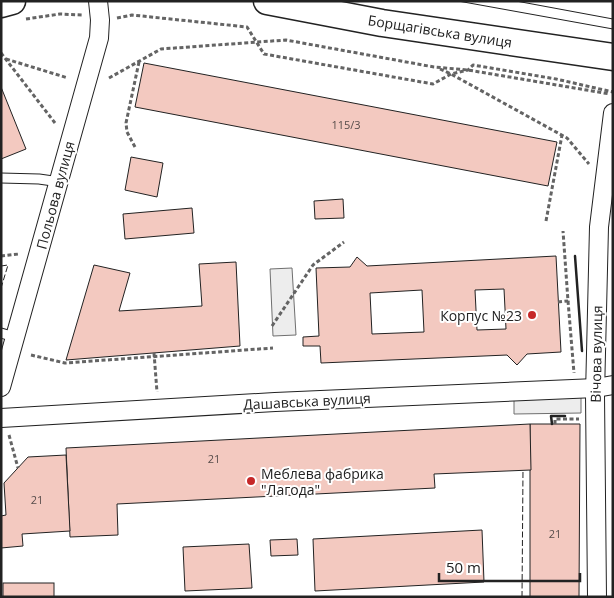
<svg xmlns="http://www.w3.org/2000/svg" width="614" height="598" font-family="'Open Sans',sans-serif">
<style>
.parking{fill:#ededed;stroke:#6f6f6f}
.building{fill:#f3c9c0;stroke:#222;fill-rule:evenodd}
.lines{fill:none;stroke-linecap:round;stroke-linejoin:round}
.service-casing{stroke:#222;stroke-width:11}
.minor-casing{stroke:#222;stroke-width:20}
.primary-casing{stroke:#222;stroke-width:29}
.path{stroke:#646464;stroke-width:3;stroke-dasharray:4 2.5;stroke-linecap:butt}
.service{stroke:#fff;stroke-width:9}
.minor{stroke:#fff;stroke-width:18}
.primary{stroke:#fff;stroke-width:26}
.tram{stroke:#222;stroke-width:1}
.fence{stroke:#222;stroke-width:1;stroke-dasharray:6 2.5;stroke-linecap:butt}
.wall{stroke:#222;stroke-width:2.5}
.poi-dot{fill:#c62828;stroke:#fff;stroke-width:2}
.labels{text-anchor:middle;dominant-baseline:central;stroke-width:4;stroke-linejoin:round;paint-order:stroke}
.number-label{font-size:11px;fill:#564c4a}
.street-label{font-size:14px;fill:#222;stroke:#fff}
.poi-label{font-size:14px;fill:#222;stroke:#fff;text-anchor:end}
</style>
<rect width="100%" height="100%" fill="#fff"/>
<g class="parking">
<polygon points="292,268 296,335 273,336 270,269"/>
<polygon points="581,389 581,413 514,414 514,392"/>
</g>
<g class="building">
<polygon points="144,63 557,142 548,186 135,107"/>
<polygon points="1,87 26,149 1,159"/>
<polygon points="131,157 163,163 157,197 125,190"/>
<polygon points="343,199 344,218 315,219 314,201"/>
<polygon points="192,208 194,233 125,239 123,214"/>
<path d="M556,256L561,352L527,354L517,365L507,355L321,363L320,346H303V337L319,336L316,268L350,267L357,257L367,266ZM504,289L506,329L477,330L475,290ZM422,290L424,332L372,334L370,293Z"/>
<polygon points="236,262 240,346 66,360 94,265 130,273 119,311 202,306 199,264"/>
<polygon points="530,424 580,424 579,597 530,597"/>
<polygon points="530,424 531,470 434,474 435,488 117,504 118,535 70,537 66,448"/>
<polygon points="66,455 70,531 22,534 23,546 1,548 1,516 6,515 4,483 28,457"/>
<polygon points="482,530 484,582 315,591 313,539"/>
<polygon points="297,539 298,555 271,556 270,540"/>
<polygon points="249,544 252,588 185,591 183,547"/>
<rect x="3" y="583" width="51" height="14"/>
</g>
<g class="lines">
<defs>
<g id="service">
<polyline points="1,178 39,179 60,182"/>
<polyline points="1,333 15,337"/>
</g>
<g id="minor">
<polyline points="1,387 99,38 100,20 98,1"/>
<polyline points="1,418 275,402 596,388 613,385"/>
<polyline points="597,597 595,395 599,227 613,113"/>
</g>
<g id="primary">
<polyline points="267,1 382,23 613,57"/>
<polyline points="1,4 12,1"/>
</g>
</defs>
<use href="#service" class="service-casing"/>
<use href="#minor" class="minor-casing"/>
<use href="#primary" class="primary-casing"/>
<g class="path">
<polyline points="117,18 132,15 247,27 264,54 433,84 451,74 468,70 473,65 556,79 613,92"/>
<polyline points="26,19 60,14 82,15"/>
<polyline points="1,53 55,123"/>
<polyline points="6,59 68,78"/>
<polyline points="440,69 451,74 567,138 589,164"/>
<polyline points="109,78 161,49 286,40 434,67 468,70 610,94"/>
<polyline points="135,147 127,132 126,123 139,62"/>
<polyline points="546,221 562,135"/>
<polyline points="1,256 19,254"/>
<polyline points="568,301 574,373"/>
<polyline points="558,302 568,301 563,231"/>
<polyline points="272,326 313,265 344,242"/>
<polyline points="154,353 157,392"/>
<polyline points="31,355 65,363 273,348"/>
<polyline points="555,424 555,419 579,419"/>
<polyline points="9,435 18,468"/>
</g>
<use href="#service" class="service"/>
<use href="#minor" class="minor"/>
<use href="#primary" class="primary"/>
<g class="tram">
<polyline points="458,1 613,29"/>
<polyline points="516,1 613,19"/>
</g>
<g class="fence">
<polyline points="1,266 8,265 1,288"/>
<polyline points="522,597 523,470"/>
</g>
<g class="wall">
<polyline points="575,256 582,351"/>
<polyline points="552,424 551,416 565,416"/>
</g>
</g>
<g class="poi-dot">
<circle cx="532" cy="315" r="5"/>
<circle cx="251" cy="481" r="5"/>
</g>
<g class="labels">
<g class="number-label">
<text x="346" y="124">115/3</text>
<text x="214" y="458">21</text>
<text x="37" y="499">21</text>
<text x="555" y="533">21</text>
</g>
<g class="street-label">
<text transform="translate(440 31) rotate(9)">Борщагівська вулиця</text>
<text transform="translate(55 195) rotate(-75)">Польова вулиця</text>
<text transform="translate(596 354) rotate(-89)">Вічова вулиця</text>
<text transform="translate(307 401) rotate(-3)">Дашавська вулиця</text>
</g>
<g class="poi-label">
<text x="522" y="315">Корпус №23</text>
<text x="261" y="473" text-anchor="start">Меблева фабрика<tspan x="261" dy="16">"Лагода"</tspan></text>
</g>
</g>
<rect width="614" height="598" fill="none" stroke="#222222" stroke-width="5"/>
<path d="M439 573v8h141v-8" fill="none" stroke="#222222" stroke-width="2.5"/>
<text x="446" y="573" font-size="15" fill="#222222" stroke="#ffffff" stroke-width="4" paint-order="stroke">50 m</text>
</svg>
